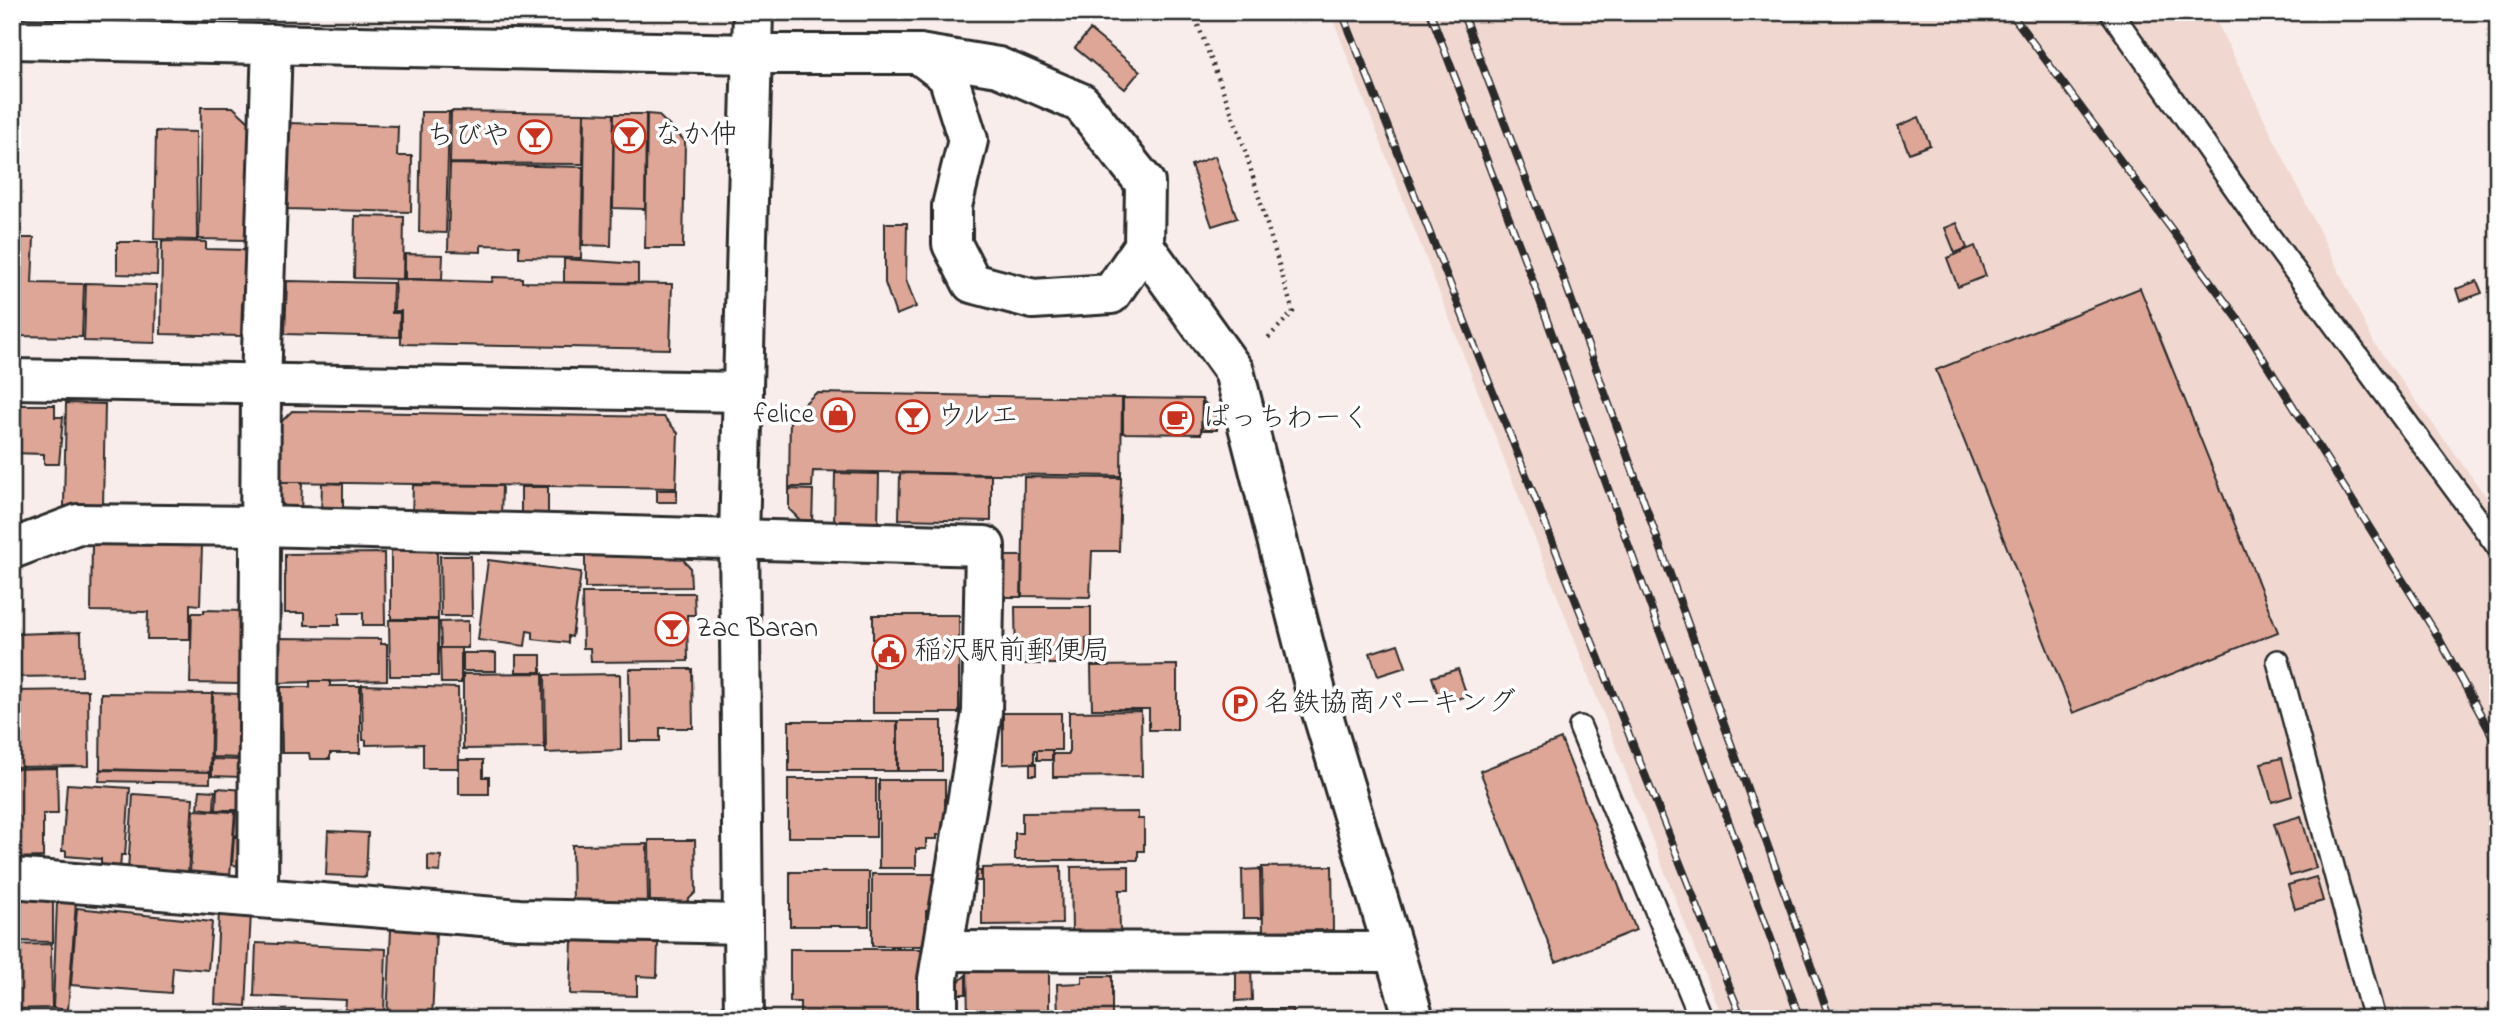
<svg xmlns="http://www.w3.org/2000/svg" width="2510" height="1031" font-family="'Indie Flower','Klee One',sans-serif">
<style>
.built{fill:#f0d8d1}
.building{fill:#dea697;stroke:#2b2b2b;stroke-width:2}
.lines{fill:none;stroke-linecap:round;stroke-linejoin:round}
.lane-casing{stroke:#2b2b2b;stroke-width:26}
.street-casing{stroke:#2b2b2b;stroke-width:44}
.secondary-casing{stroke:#2b2b2b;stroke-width:44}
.path{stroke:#2b2b2b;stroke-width:4.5;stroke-dasharray:2 5;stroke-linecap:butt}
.lane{stroke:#fff;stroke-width:21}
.street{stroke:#fff;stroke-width:38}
.secondary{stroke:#fff;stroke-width:38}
.rail-casing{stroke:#2b2b2b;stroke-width:8}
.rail{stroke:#fff;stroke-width:5;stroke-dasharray:16;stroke-linecap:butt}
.labels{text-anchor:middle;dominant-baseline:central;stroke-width:7;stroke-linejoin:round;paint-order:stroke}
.poi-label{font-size:28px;fill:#2b2b2b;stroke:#fff;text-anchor:start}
</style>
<rect width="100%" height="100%" fill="#f8edea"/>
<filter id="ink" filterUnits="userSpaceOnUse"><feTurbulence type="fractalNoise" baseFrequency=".0143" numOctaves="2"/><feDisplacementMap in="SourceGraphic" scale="14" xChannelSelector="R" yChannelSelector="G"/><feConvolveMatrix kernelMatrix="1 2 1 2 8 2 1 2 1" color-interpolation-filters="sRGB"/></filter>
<g filter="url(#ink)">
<polygon class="built" points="1330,12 2212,12 2374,343 2498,513 2498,1019 1722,1019"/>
<g class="building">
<polygon points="1090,30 1140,71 1125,89 1075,48"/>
<polygon points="201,107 233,107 249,122 247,240 199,239"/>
<polygon points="451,111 584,113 583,164 450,163"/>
<polygon points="421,112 449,112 446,233 419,232"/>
<polygon points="585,113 614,114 611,246 583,245"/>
<polygon points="614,114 646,114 645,209 613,208"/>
<polygon points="647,114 658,115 685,141 683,248 645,248"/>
<polygon points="1919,117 1930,145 1909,153 1898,126"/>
<polygon points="287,123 398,126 397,156 412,156 411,212 286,209"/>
<polygon points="156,131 196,132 197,240 154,239"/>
<polygon points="1215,156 1237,218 1212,226 1191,165"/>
<polygon points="450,164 583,167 581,258 519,257 519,246 481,245 481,252 448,251"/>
<polygon points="355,216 404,217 403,279 354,278"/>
<polygon points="885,223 907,223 906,279 916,307 896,315 885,283"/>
<polygon points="1957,223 1967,248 1955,253 1945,228"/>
<polygon points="12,238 34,238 32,283 84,284 82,337 12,336"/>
<polygon points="162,241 206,242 206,249 248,250 246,304 242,304 241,336 161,334"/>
<polygon points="117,242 158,242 157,275 117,274"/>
<polygon points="1975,246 1986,276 1958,287 1947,258"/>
<polygon points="405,254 443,255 442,279 405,279"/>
<polygon points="564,259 638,264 638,283 564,282"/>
<polygon points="493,277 522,278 522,282 672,284 670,349 401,344 401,311 394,311 395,279 492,282"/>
<polygon points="287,281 393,283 392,313 400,313 399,337 285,334"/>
<polygon points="2477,281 2482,293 2460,301 2456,289"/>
<polygon points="86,283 156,285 155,343 84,341"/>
<polygon points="2140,288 2278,632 2073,713 1936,370"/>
<polygon points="816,393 1122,398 1121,476 813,471 812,487 789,487 790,417"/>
<polygon points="1123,398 1202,399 1201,434 1123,433"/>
<polygon points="1203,401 1218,416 1217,430 1202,430"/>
<polygon points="66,403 105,404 103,507 64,506"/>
<polygon points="12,405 55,405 55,417 63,417 59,464 44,464 44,454 12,453"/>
<polygon points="292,411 664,417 678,433 676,488 278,482 279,424"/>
<polygon points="835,473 879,474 878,527 834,526"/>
<polygon points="900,473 991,475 991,521 899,519"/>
<polygon points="1024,477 1121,478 1119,551 1092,551 1090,597 1022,596"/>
<polygon points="279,482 302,482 301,517 294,516 279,500"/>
<polygon points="322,483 343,484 343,517 321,517"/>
<polygon points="413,485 502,486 501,519 412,518"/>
<rect x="521" y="487" width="27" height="33"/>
<polygon points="789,489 813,490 812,525 804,524 789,509"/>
<rect x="657" y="490" width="20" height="12"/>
<polygon points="92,544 202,546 200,605 190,604 190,639 147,639 148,612 91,611"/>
<polygon points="391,550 437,550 438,619 391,619"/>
<polygon points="384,553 385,625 363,625 363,613 339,613 339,625 305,625 305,613 285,613 285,554"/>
<polygon points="677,553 690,567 691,587 585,588 585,554"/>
<polygon points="440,556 471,556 472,616 441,616"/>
<polygon points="1004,556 1022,556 1021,597 1003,597"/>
<polygon points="488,560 581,572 572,637 568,636 568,643 533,639 533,632 527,631 525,646 478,640"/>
<polygon points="582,593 694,593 695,615 687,615 688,661 591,662 590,648 583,648"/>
<polygon points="1015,607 1091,607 1091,637 1086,638 1086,658 1065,658 1065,664 1016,664"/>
<polygon points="204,610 243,611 241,684 190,683 192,613 204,613"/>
<rect x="873" y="615" width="86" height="98"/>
<polygon points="389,620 438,620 438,676 390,676"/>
<polygon points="468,621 468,648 441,648 440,622"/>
<polygon points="81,632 82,676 12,677 12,634"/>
<polygon points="277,638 381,639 381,644 387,644 387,680 277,683"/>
<polygon points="1398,644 1406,667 1378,676 1370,653"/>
<polygon points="440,648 461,648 461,683 441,683"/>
<rect x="463" y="653" width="33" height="18"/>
<rect x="516" y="655" width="25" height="17"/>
<polygon points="1177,665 1177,730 1149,730 1149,709 1092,709 1091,666"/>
<polygon points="629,669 692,669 693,728 660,728 660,741 630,741"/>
<polygon points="1458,669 1467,696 1441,704 1432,677"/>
<polygon points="543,673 544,748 463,749 463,674"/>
<polygon points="620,674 621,750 546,753 545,675"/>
<polygon points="310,681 330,681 330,686 360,686 360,753 330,753 330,759 310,759 309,753 282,753 281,687 310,687"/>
<polygon points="362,685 458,688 459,768 423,768 423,744 366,745 366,740 363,740"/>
<polygon points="88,690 89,766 12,767 12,691"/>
<polygon points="101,693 212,694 210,772 100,769"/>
<polygon points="213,693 242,694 241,758 212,757"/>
<polygon points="1141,711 1142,776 1053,777 1053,754 1069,754 1069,712"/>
<polygon points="1003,713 1061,713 1061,750 1034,750 1034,763 1003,764"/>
<rect x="789" y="721" width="108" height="50"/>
<rect x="898" y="721" width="44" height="50"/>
<polygon points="1561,739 1636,930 1556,962 1480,771"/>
<rect x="1037" y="750" width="15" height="10"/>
<polygon points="2282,758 2292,796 2272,802 2261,763"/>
<polygon points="212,759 241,760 241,777 212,776"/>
<polygon points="459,760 483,760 483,777 489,777 489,794 459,794"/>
<rect x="1030" y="764" width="6" height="11"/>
<polygon points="57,768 58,814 43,814 43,857 12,858 12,769"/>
<polygon points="100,770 210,772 210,783 99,781"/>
<rect x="788" y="779" width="88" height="58"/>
<polygon points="879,780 945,780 945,830 942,835 937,835 937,839 926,839 926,849 916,849 916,868 879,868"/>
<polygon points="67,784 130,788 125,855 121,855 120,871 101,870 101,859 66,856 66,851 62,851"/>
<polygon points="217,788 246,790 243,836 234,835 236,810 216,810"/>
<polygon points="200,790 215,791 214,810 198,808"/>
<polygon points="133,794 193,798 188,874 128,870"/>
<polygon points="194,810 235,812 230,876 190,873"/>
<polygon points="1138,812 1138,819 1144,819 1144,851 1138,851 1138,860 1015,860 1015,833 1022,833 1022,813"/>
<polygon points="2301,816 2316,868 2290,876 2274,824"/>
<polygon points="328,831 368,833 366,877 326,875"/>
<polygon points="234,837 245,837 243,866 232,865"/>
<polygon points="649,840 695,840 696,892 685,903 650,904"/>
<polygon points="647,844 648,904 573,905 572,845"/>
<polygon points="428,855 441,856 440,872 428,871"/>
<polygon points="1061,866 1062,924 982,925 982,868"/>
<polygon points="1129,866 1129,890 1119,890 1120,932 1072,932 1071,867"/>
<polygon points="1332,866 1333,930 1263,931 1262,867"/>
<polygon points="1260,869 1261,918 1243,918 1242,870"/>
<rect x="970" y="871" width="11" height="10"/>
<rect x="790" y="872" width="79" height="54"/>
<polygon points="872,874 937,874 931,911 926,911 926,946 872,946"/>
<polygon points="2316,877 2323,901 2295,909 2288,885"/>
<polygon points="12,897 53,897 53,942 12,941"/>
<polygon points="57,901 76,902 68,1010 53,1008"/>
<polygon points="77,908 212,922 208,970 173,967 171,993 71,985"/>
<polygon points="219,911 251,913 246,1006 215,1004"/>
<polygon points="391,929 436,930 432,1019 387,1019"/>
<polygon points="572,941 658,943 657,977 637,976 637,996 570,994"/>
<polygon points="256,943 386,949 384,1013 345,1012 346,1000 254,996"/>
<polygon points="51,944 52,1008 12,1009 12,945"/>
<polygon points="790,949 922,949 922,1019 800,1019 800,1002 790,1002"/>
<polygon points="1049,966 1049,1019 968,1019 967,967"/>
<polygon points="1236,966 1251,966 1252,1000 1236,1001"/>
<polygon points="966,975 966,994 956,994 956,984"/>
<polygon points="1082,976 1112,976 1112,1019 1058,1019 1057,984 1082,983"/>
<rect x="1237" y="1009" width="56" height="10"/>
<polygon points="291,1012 291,1019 229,1019 229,1013"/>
<polygon points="85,1015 85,1019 17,1019 17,1016"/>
<rect x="293" y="1017" width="52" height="2"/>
</g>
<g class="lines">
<defs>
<g id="lane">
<polyline points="2111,12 2264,229 2498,547"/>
<polyline points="2278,661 2374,1019"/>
<polyline points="1580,727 1701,1019"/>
</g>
<g id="street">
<polygon points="919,54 998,67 1081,103 1145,183 1144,246 1111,294 1033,299 972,283 952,244 952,206 968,140 948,76"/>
<polyline points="1144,246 1234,371 1316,692 1414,1019"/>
<polyline points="12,379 743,392"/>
<polyline points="12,549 78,524 260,526 985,546 982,712 938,979 938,1019"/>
<polyline points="12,878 519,919 743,924"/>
<polyline points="258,897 261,384 272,44"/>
<polyline points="943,951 1394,952"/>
</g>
<g id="secondary">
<polyline points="12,39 753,54 919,54"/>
<polyline points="744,1019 739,537 753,12"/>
</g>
</defs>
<use href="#lane" class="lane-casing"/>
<use href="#street" class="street-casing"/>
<use href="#secondary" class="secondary-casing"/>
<polyline class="path" points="1193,12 1242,140 1293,312 1266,340"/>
<use href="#lane" class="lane"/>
<use href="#street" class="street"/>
<use href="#secondary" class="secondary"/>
<defs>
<g id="rail">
<polyline points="1342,12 1742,1019"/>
<polyline points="1430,12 1531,276 1800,1019"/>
<polyline points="1462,12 1561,271 1830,1019"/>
<polyline points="2010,12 2239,320 2437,635 2498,746"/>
</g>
</defs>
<use href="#rail" class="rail-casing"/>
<use href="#rail" class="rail"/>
</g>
</g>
<defs>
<symbol id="bar-ring" viewBox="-11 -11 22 22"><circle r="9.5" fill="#fff" stroke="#c8321e" stroke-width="1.5"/><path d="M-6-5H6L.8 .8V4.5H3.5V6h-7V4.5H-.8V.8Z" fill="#c8321e"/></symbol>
<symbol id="shop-ring" viewBox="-11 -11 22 22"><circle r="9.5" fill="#fff" stroke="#c8321e" stroke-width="1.5"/><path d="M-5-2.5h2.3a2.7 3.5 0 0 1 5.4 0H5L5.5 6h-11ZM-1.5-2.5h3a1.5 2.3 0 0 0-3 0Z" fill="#c8321e"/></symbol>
<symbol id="cafe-ring" viewBox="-11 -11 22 22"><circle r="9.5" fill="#fff" stroke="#c8321e" stroke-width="1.5"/><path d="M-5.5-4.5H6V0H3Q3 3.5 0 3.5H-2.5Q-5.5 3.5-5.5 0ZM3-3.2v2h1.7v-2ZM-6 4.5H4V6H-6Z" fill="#c8321e"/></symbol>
<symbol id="civic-ring" viewBox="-11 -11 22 22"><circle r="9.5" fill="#fff" stroke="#c8321e" stroke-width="1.5"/><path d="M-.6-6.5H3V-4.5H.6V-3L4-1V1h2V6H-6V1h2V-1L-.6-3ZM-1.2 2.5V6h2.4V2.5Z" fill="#c8321e"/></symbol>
<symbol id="parking-ring" viewBox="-11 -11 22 22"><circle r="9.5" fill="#fff" stroke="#c8321e" stroke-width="1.5"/><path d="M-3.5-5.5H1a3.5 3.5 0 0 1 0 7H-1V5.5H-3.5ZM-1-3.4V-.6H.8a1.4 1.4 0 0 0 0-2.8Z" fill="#c8321e"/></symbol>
</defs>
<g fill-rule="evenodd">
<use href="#bar-ring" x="610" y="117" width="38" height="38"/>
<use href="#bar-ring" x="516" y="118" width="38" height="38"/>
<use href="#shop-ring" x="819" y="396" width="38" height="38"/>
<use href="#bar-ring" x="894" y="398" width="38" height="38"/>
<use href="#cafe-ring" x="1158" y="400" width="38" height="38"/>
<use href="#bar-ring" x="653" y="610" width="38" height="38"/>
<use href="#civic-ring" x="870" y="633" width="38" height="38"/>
<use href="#parking-ring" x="1221" y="685" width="38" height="38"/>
</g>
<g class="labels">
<g class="poi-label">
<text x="654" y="136">なか仲</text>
<text x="510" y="137" text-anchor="end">ちびや</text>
<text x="814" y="415" text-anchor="end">felice</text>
<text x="937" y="417">ウルエ</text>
<text x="1202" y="419">ぱっちわーく</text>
<text x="696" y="629">Zac Baran</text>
<text x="914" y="652">稲沢駅前郵便局</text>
<text x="1264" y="704">名鉄協商パーキング</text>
</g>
</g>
<rect width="2510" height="1031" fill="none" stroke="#fff" stroke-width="42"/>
<rect x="21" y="21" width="2468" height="989" fill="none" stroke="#2b2b2b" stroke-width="2.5" filter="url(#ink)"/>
</svg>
